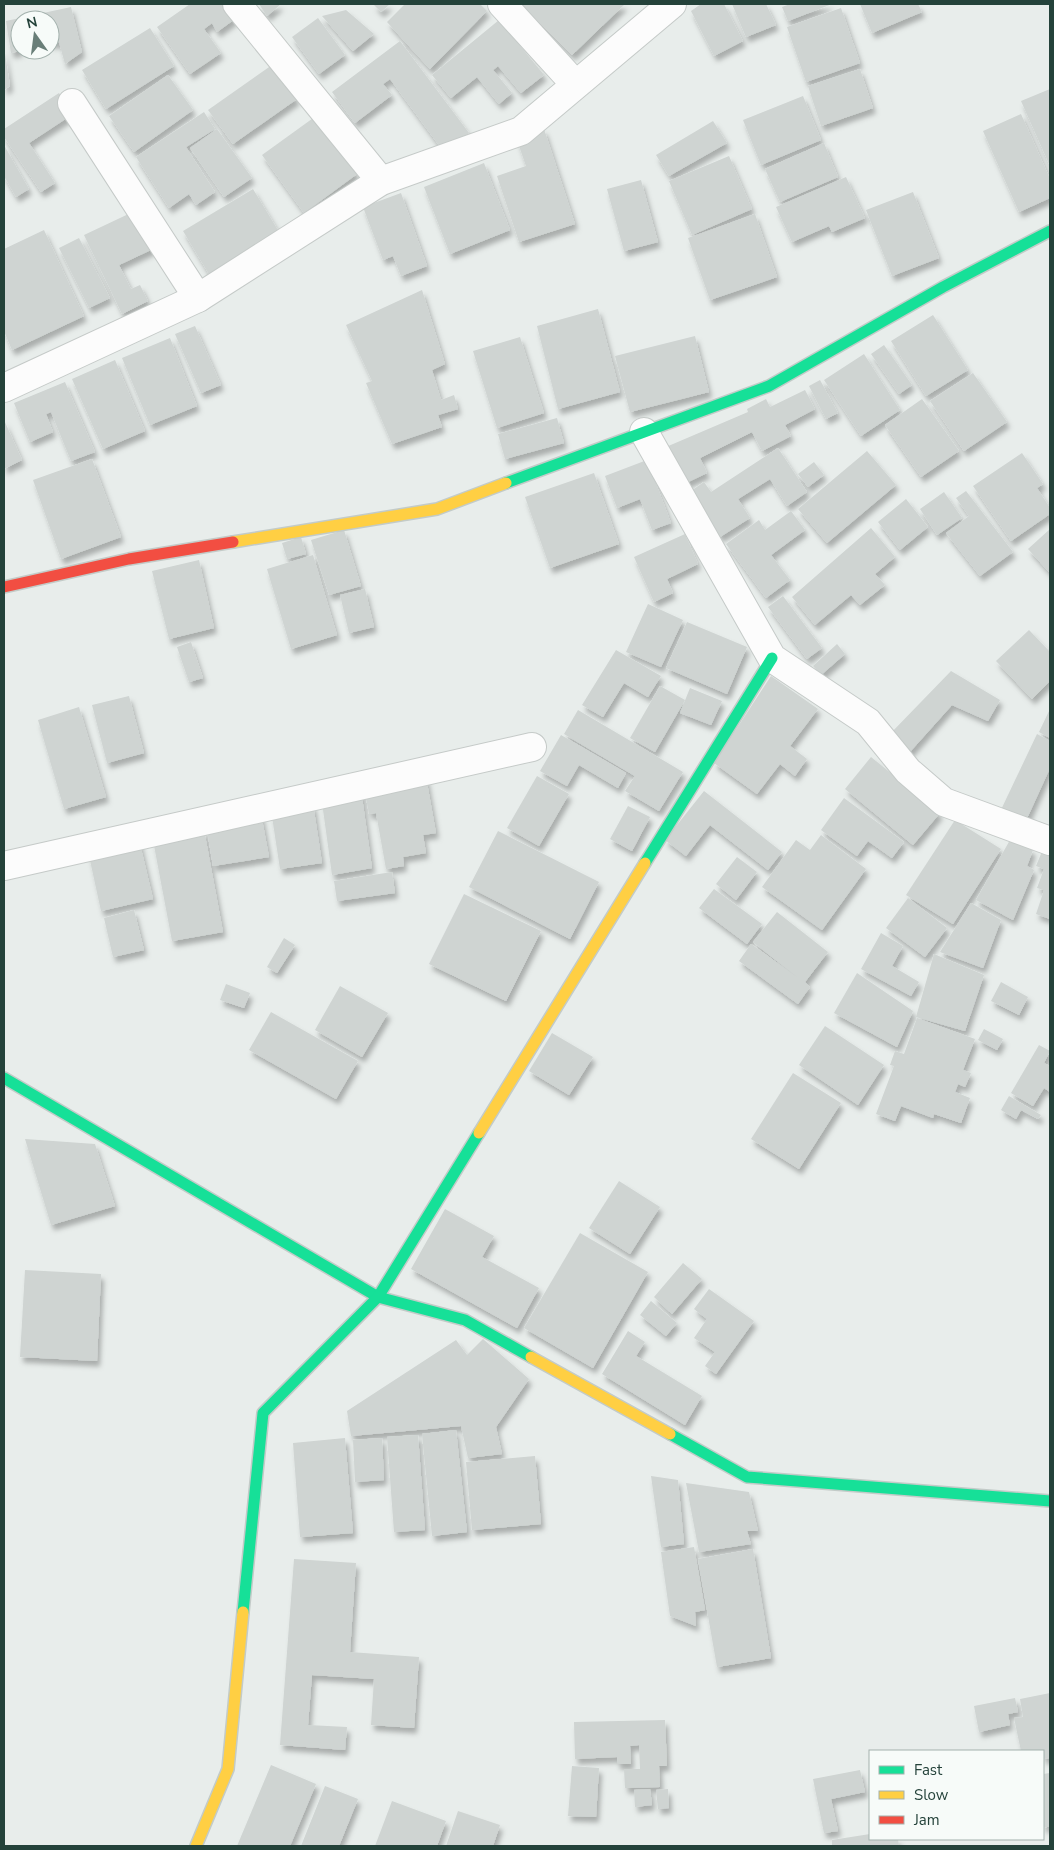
<svg xmlns="http://www.w3.org/2000/svg" width="1054" height="1850" font-family="'Nunito Sans',sans-serif">
<style>
.building{fill:#cfd4d2;filter:url(#shadow)}
.lines{fill:none;stroke-linecap:round;stroke-linejoin:round}
.street-casing{stroke:#c5cac8;stroke-width:30}
.fast-casing{stroke:#c3cbc8;stroke-width:14}
.slow-casing{stroke:#c3cbc8;stroke-width:14}
.jam-casing{stroke:#c3cbc8;stroke-width:14}
.street{stroke:#fcfcfc;stroke-width:28}
.fast{stroke:#16e098;stroke-width:11}
.slow{stroke:#ffcf43;stroke-width:11}
.jam{stroke:#f24e42;stroke-width:11}
</style>
<defs>
<filter id="shadow"><feDropShadow dx="3" dy="5.5" stdDeviation="2.5" flood-color="#0004"/></filter>
</defs>
<rect width="100%" height="100%" fill="#e8edeb"/>
<g class="building">
<polygon points="190,4 225,4 235,19 217,32 212,23 204,29 221,53 190,74 157,27"/>
<polygon points="259,4 281,4 267,16"/>
<polygon points="373,4 390,4 381,12"/>
<polygon points="405,4 480,4 487,11 430,69 387,22"/>
<polygon points="521,4 625,4 572,55"/>
<polygon points="701,4 724,4 743,41 714,56 691,11"/>
<polygon points="732,4 766,4 776,25 746,37"/>
<polygon points="790,4 832,4 788,21 782,7"/>
<polygon points="860,4 918,4 922,12 872,33"/>
<polygon points="71,7 82,52 65,64 59,42 50,44 50,20 20,20 20,51 11,53 6,21"/>
<polygon points="841,8 860,63 806,82 787,27"/>
<polygon points="346,10 374,34 353,51 322,16"/>
<polygon points="318,18 345,55 319,74 292,37"/>
<polygon points="499,20 544,75 521,93 498,66 493,70 512,93 499,104 477,77 451,98 432,75"/>
<polygon points="150,28 174,66 106,109 82,70"/>
<polygon points="400,41 469,133 444,152 390,79 383,84 392,95 355,123 332,92"/>
<polygon points="4,47 10,86 4,90"/>
<polygon points="272,65 297,99 233,144 208,110"/>
<polygon points="860,69 873,108 821,126 808,86"/>
<polygon points="168,75 193,110 134,152 109,116"/>
<polygon points="1050,89 1050,166 1021,101"/>
<polygon points="59,93 73,114 29,143 55,183 41,192 4,137 4,129"/>
<polygon points="803,96 821,140 761,165 743,120"/>
<polygon points="204,112 215,129 186,147 215,192 196,205 189,194 169,208 136,157"/>
<polygon points="1021,114 1050,179 1050,198 1019,212 983,131"/>
<polygon points="316,116 357,174 304,213 262,155"/>
<polygon points="713,121 727,143 669,176 656,155"/>
<polygon points="217,129 252,178 224,197 190,148"/>
<polygon points="544,129 575,224 519,242 497,176 526,166 516,137"/>
<polygon points="824,143 838,177 780,202 765,169"/>
<polygon points="4,145 29,189 16,197 4,176"/>
<polygon points="729,156 752,209 692,235 669,181"/>
<polygon points="484,163 510,230 450,254 424,187"/>
<polygon points="846,177 865,218 832,232 829,226 792,242 776,207"/>
<polygon points="641,180 658,242 624,251 607,189"/>
<polygon points="253,189 279,232 209,274 183,231"/>
<polygon points="913,192 939,258 892,276 866,210"/>
<polygon points="401,193 427,266 401,276 393,256 383,260 363,207"/>
<polygon points="137,210 155,248 119,265 131,289 140,285 148,301 122,314 84,235"/>
<polygon points="755,214 777,277 710,300 688,238"/>
<polygon points="44,230 84,316 12,350 4,331 4,249"/>
<polygon points="79,238 110,298 89,308 59,248"/>
<polygon points="422,290 445,364 432,370 441,400 454,395 458,409 438,415 442,427 392,444 366,383 372,381 346,325"/>
<polygon points="598,309 620,392 558,409 537,326"/>
<polygon points="933,315 968,370 926,396 891,341"/>
<polygon points="195,326 221,385 201,393 175,334"/>
<polygon points="695,336 709,392 630,412 615,356"/>
<polygon points="520,337 544,413 497,428 473,351"/>
<polygon points="170,338 197,406 150,425 122,358"/>
<polygon points="884,345 912,385 899,394 871,354"/>
<polygon points="864,354 900,410 861,436 824,380"/>
<polygon points="115,360 145,431 103,449 72,379"/>
<polygon points="973,373 1007,422 964,451 930,401"/>
<polygon points="820,380 838,413 826,419 809,386"/>
<polygon points="65,382 95,452 71,461 51,412 46,414 53,432 30,442 14,403"/>
<polygon points="805,390 815,409 785,425 791,436 762,451 752,432 700,458 707,473 684,484 666,447 748,412 747,409 766,399 770,407"/>
<polygon points="922,399 959,451 921,477 885,425"/>
<polygon points="557,418 564,443 505,459 498,434"/>
<polygon points="4,420 22,460 4,469"/>
<polygon points="778,448 807,492 787,506 770,479 738,499 750,518 720,537 691,491 704,482 711,492"/>
<polygon points="867,451 896,485 827,543 798,509"/>
<polygon points="1022,453 1043,484 1037,488 1050,508 1050,514 1011,541 973,486"/>
<polygon points="92,459 121,537 61,559 33,480"/>
<polygon points="647,460 671,523 652,530 640,499 617,508 605,476"/>
<polygon points="814,462 824,475 808,487 798,474"/>
<polygon points="594,473 619,544 550,568 525,497"/>
<polygon points="966,491 1013,552 980,576 946,533 969,516 956,498"/>
<polygon points="944,492 962,518 937,535 920,509"/>
<polygon points="906,499 928,527 900,550 878,522"/>
<polygon points="791,511 805,530 771,555 790,580 766,598 726,544 759,520 765,530"/>
<polygon points="871,528 895,557 875,574 885,585 860,605 851,595 815,625 792,597"/>
<polygon points="1050,529 1050,573 1028,549"/>
<polygon points="344,530 361,586 329,595 311,540"/>
<polygon points="685,534 698,564 667,579 673,593 654,602 634,557"/>
<polygon points="301,537 306,554 287,559 282,543"/>
<polygon points="313,555 337,635 291,649 267,569"/>
<polygon points="199,560 214,628 169,639 152,571"/>
<polygon points="365,589 374,627 349,633 340,595"/>
<polygon points="783,596 822,648 807,659 768,607"/>
<polygon points="648,604 683,620 661,667 626,652"/>
<polygon points="687,622 747,647 727,694 666,668"/>
<polygon points="1029,630 1050,652 1050,681 1032,699 996,661"/>
<polygon points="191,642 203,678 189,682 177,647"/>
<polygon points="837,644 845,654 821,675 813,666"/>
<polygon points="616,650 661,676 648,697 624,683 603,717 582,705"/>
<polygon points="951,671 1000,700 988,721 952,705 909,753 890,734"/>
<polygon points="771,676 818,709 790,746 807,759 795,776 780,764 757,794 714,763"/>
<polygon points="660,686 685,700 655,752 630,738"/>
<polygon points="690,688 722,701 711,725 680,713"/>
<polygon points="129,696 144,753 107,763 92,705"/>
<polygon points="79,707 106,797 64,809 38,720"/>
<polygon points="1050,709 1050,738 1039,732"/>
<polygon points="578,710 683,772 659,811 625,791 635,776 564,734"/>
<polygon points="1037,734 1050,741 1050,768 1024,825 999,814"/>
<polygon points="561,735 626,773 618,788 579,765 567,786 540,771"/>
<polygon points="871,757 940,813 913,845 845,789"/>
<polygon points="537,776 569,794 539,846 507,828"/>
<polygon points="426,777 436,833 423,835 426,853 403,857 404,866 386,869 376,813 369,814 364,787"/>
<polygon points="361,790 372,868 332,875 321,795"/>
<polygon points="704,791 782,852 768,870 710,825 686,856 665,840"/>
<polygon points="844,798 904,842 892,858 868,841 857,856 821,830"/>
<polygon points="313,804 322,863 280,869 271,810"/>
<polygon points="628,806 650,817 632,851 610,839"/>
<polygon points="261,814 269,857 213,866 206,824"/>
<polygon points="955,820 1001,849 953,924 906,895"/>
<polygon points="204,830 223,932 172,941 153,840"/>
<polygon points="498,831 599,882 570,939 469,887"/>
<polygon points="821,835 866,869 822,930 762,887 796,840 810,850"/>
<polygon points="139,840 153,899 101,911 88,851"/>
<polygon points="1010,840 1033,850 1027,866 1034,870 1013,920 976,900"/>
<polygon points="1043,849 1050,851 1050,919 1036,914 1044,890 1037,888 1044,869 1036,866"/>
<polygon points="737,857 757,872 736,900 716,884"/>
<polygon points="392,872 395,893 337,901 334,881"/>
<polygon points="714,889 762,924 747,944 699,908"/>
<polygon points="464,894 541,931 506,1001 429,964"/>
<polygon points="908,898 947,928 925,957 886,928"/>
<polygon points="971,903 1001,920 983,968 940,952"/>
<polygon points="134,910 144,950 113,957 104,918"/>
<polygon points="777,912 828,952 805,982 810,987 798,1004 739,961 751,944 797,977 753,942"/>
<polygon points="881,933 903,946 892,966 919,982 911,996 861,969"/>
<polygon points="284,938 295,945 277,973 267,967"/>
<polygon points="934,954 984,975 965,1031 916,1017"/>
<polygon points="857,973 913,1011 897,1047 834,1013"/>
<polygon points="1001,982 1028,997 1019,1015 991,1001"/>
<polygon points="226,984 250,993 244,1008 220,1000"/>
<polygon points="340,986 388,1013 362,1057 315,1030"/>
<polygon points="271,1012 358,1061 336,1099 249,1050"/>
<polygon points="917,1018 975,1039 963,1070 971,1073 965,1087 958,1084 955,1092 970,1098 961,1123 934,1114 933,1118 901,1106 895,1121 876,1114 894,1066 890,1065 895,1051 904,1054"/>
<polygon points="825,1026 884,1065 858,1105 799,1065"/>
<polygon points="984,1029 1003,1039 997,1050 978,1040"/>
<polygon points="552,1033 593,1057 569,1095 529,1071"/>
<polygon points="1039,1045 1050,1051 1044,1063 1050,1066 1050,1092 1044,1088 1033,1106 1011,1093"/>
<polygon points="793,1073 841,1103 799,1169 751,1139"/>
<polygon points="1009,1096 1041,1115 1038,1119 1021,1110 1016,1119 1001,1110"/>
<polygon points="25,1139 95,1144 115,1206 51,1225"/>
<polygon points="619,1181 660,1207 630,1254 589,1228"/>
<polygon points="445,1209 494,1236 482,1257 539,1288 517,1328 411,1269"/>
<polygon points="580,1233 648,1272 593,1368 524,1328"/>
<polygon points="683,1263 702,1279 672,1314 654,1297"/>
<polygon points="25,1270 101,1274 97,1361 20,1357"/>
<polygon points="709,1289 754,1321 716,1374 705,1366 715,1352 694,1338 707,1319 694,1309"/>
<polygon points="651,1301 677,1323 666,1336 640,1315"/>
<polygon points="628,1331 645,1342 636,1356 702,1396 685,1425 602,1374"/>
<polygon points="483,1339 529,1379 496,1427 502,1454 468,1458 461,1426 351,1436 347,1411 456,1340 467,1355"/>
<polygon points="456,1430 467,1532 432,1536 422,1434"/>
<polygon points="418,1435 425,1530 394,1532 387,1437"/>
<polygon points="345,1438 353,1533 300,1537 293,1443"/>
<polygon points="382,1438 384,1480 355,1482 353,1440"/>
<polygon points="535,1456 541,1524 472,1530 466,1462"/>
<polygon points="651,1476 678,1480 684,1544 661,1547"/>
<polygon points="686,1483 749,1492 758,1531 747,1531 751,1544 699,1552"/>
<polygon points="694,1547 705,1610 695,1612 696,1626 670,1616 661,1552"/>
<polygon points="753,1549 771,1658 717,1667 698,1559"/>
<polygon points="294,1559 356,1563 350,1652 419,1657 414,1728 371,1725 374,1679 312,1675 308,1725 347,1727 345,1750 280,1745"/>
<polygon points="1050,1693 1050,1758 1043,1759 1043,1751 1021,1751 1014,1718 1023,1717 1020,1699"/>
<polygon points="1015,1698 1018,1712 1008,1714 1010,1725 979,1732 974,1706"/>
<polygon points="665,1720 667,1766 659,1766 660,1787 625,1788 624,1769 640,1769 639,1745 630,1746 631,1764 617,1764 617,1757 575,1759 574,1722"/>
<polygon points="271,1765 316,1784 290,1846 237,1846"/>
<polygon points="572,1766 599,1768 596,1817 568,1816"/>
<polygon points="860,1770 865,1792 831,1799 838,1831 824,1833 813,1779"/>
<polygon points="1050,1773 1050,1826 1043,1828 1043,1774"/>
<polygon points="325,1786 358,1799 339,1846 301,1846"/>
<polygon points="650,1789 652,1805 635,1807 634,1790"/>
<polygon points="668,1789 669,1808 658,1809 656,1790"/>
<polygon points="392,1801 446,1821 437,1846 375,1846"/>
<polygon points="458,1811 500,1825 493,1846 446,1846"/>
<polygon points="870,1834 870,1839 898,1839 899,1846 832,1846 832,1840"/>
</g>
<g class="lines">
<defs>
<g id="street">
<polyline points="237,4 381,181"/>
<polyline points="502,4 575,84"/>
<polyline points="72,103 198,298"/>
<polyline points="4,388 198,298 381,181 521,131 672,4"/>
<polyline points="644,432 772,658 868,722 908,771 944,802 1050,841"/>
<polyline points="4,866 532,747"/>
</g>
<g id="fast">
<polyline points="506,483 769,386 943,287 1050,231"/>
<polyline points="645,863 772,658"/>
<polyline points="4,1078 378,1297 465,1320 531,1357"/>
<polyline points="670,1434 747,1477 1050,1501"/>
<polyline points="243,1612 263,1413 378,1297 479,1133"/>
</g>
<g id="slow">
<polyline points="233,542 437,509 506,483"/>
<polyline points="479,1133 645,863"/>
<polyline points="531,1357 670,1434"/>
<polyline points="196,1846 228,1769 243,1612"/>
</g>
<polyline id="jam" points="4,587 129,559 233,542"/>
</defs>
<use href="#street" class="street-casing"/>
<use href="#fast" class="fast-casing"/>
<use href="#slow" class="slow-casing"/>
<use href="#jam" class="jam-casing"/>
<use href="#street" class="street"/>
<use href="#fast" class="fast"/>
<use href="#slow" class="slow"/>
<use href="#jam" class="jam"/>
</g>
<rect width="1054" height="1850" fill="none" stroke="#24423a" stroke-width="10"/>
<rect x="869" y="1750" width="175" height="90" fill="#f7fbf9" stroke="#a3b1ad"/>
<rect x="879" y="1766" width="25" height="8" fill="#16e098" stroke="#a3b1ad"/>
<text x="914" y="1775" font-size="15" fill="#24423a">Fast</text>
<rect x="879" y="1791" width="25" height="8" fill="#ffcf43" stroke="#a3b1ad"/>
<text x="914" y="1800" font-size="15" fill="#24423a">Slow</text>
<rect x="879" y="1816" width="25" height="8" fill="#f24e42" stroke="#a3b1ad"/>
<text x="914" y="1825" font-size="15" fill="#24423a">Jam</text>
<g transform="translate(35 35) rotate(346)"><circle r="24" fill="#f7fbf9" stroke="#a3b1ad"/>
<path d="M0-4L9 19L0 12L-9 19Z" fill="#697e78"/>
<text y="-8" font-size="14" font-weight="bold" text-anchor="middle" fill="#24423a">N</text>
</g>
</svg>
